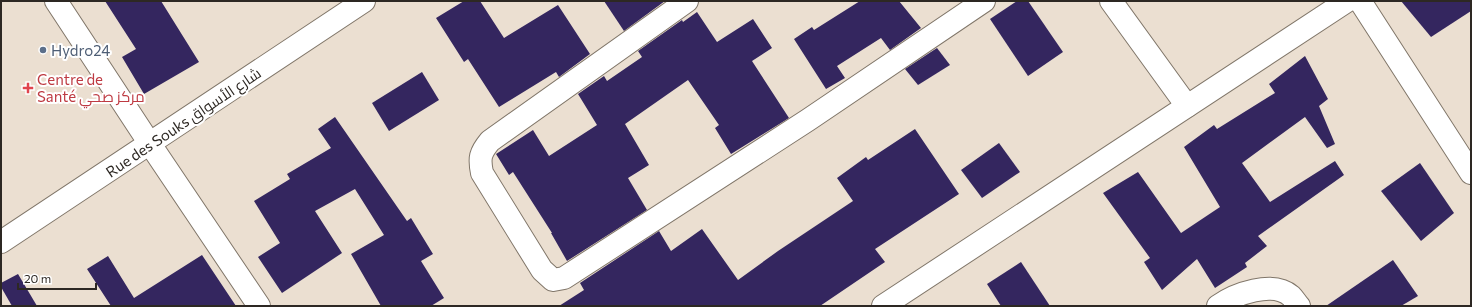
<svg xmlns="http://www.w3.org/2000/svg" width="1472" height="307" font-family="Commissioner,Cairo,sans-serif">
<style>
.building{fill:#34265f}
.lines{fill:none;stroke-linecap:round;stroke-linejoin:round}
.minor-casing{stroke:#807669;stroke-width:24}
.tertiary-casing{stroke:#807669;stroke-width:24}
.minor{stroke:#fff;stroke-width:22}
.tertiary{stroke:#fff;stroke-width:22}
.service-dot{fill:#5c6f8a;stroke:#fff;stroke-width:1.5}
.health-dot{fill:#e0444e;stroke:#fff;stroke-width:1.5}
.labels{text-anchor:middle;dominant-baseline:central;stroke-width:4;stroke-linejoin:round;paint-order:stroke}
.service-label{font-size:15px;fill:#4e5e75;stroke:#fff;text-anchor:start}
.health-label{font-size:15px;fill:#be3a42;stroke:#fff;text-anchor:start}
.street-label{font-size:15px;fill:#2d2823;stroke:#fff}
</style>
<rect width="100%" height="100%" fill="#ebdfd1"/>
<g class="building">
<polygon points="105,1 161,1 199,62 144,94 122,57 136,49"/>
<polygon points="464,1 480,1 504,38 558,5 590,54 559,77 556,72 499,107 468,59 464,62 436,18"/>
<polygon points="604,1 665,1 624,31"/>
<polygon points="860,1 899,1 921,28 890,50 881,38 837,66 845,78 826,89 794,39 812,27 814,30"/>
<polygon points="1017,1 1028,1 1063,52 1028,76 990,19"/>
<polygon points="1401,1 1471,1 1471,11 1431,37"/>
<polygon points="697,12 717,42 753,19 772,48 752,61 789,118 731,154 715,128 719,125 688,80 625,124 649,165 628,178 647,210 567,261 551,233 552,233 513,172 509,175 496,154 533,130 549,156 597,125 578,94 604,76 607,81 642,57 638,51 682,20 683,22"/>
<polygon points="937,48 950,65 918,85 905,69"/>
<polygon points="1305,56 1328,99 1319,106 1335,144 1327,148 1305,117 1242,163 1270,202 1335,161 1344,175 1258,236 1267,246 1245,263 1247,267 1215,288 1197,259 1162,290 1144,262 1150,258 1103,193 1138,172 1181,233 1220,207 1184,147 1214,125 1217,129 1275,93 1269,84"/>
<polygon points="422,72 439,100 389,131 372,103"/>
<polygon points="335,117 407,221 411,218 433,254 421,261 444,298 431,306 381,306 351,254 384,235 355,189 315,211 342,253 282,293 258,257 280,243 254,201 290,179 287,174 331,148 318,129"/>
<polygon points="915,129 959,194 875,249 885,262 820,306 559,306 584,290 580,283 659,231 671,251 702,229 738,280 778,251 853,201 837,178 866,157 868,160"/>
<polygon points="999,143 1020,172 982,198 961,170"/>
<polygon points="1420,163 1454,213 1421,241 1381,191"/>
<polygon points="202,255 236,306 111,306 87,269 108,256 134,298"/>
<polygon points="1393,260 1418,296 1401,306 1326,306"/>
<polygon points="1021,262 1050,306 1001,306 987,284"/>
<polygon points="18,274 37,306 12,306 1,287 1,283"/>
</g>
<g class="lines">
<defs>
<g id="minor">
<path d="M687,1L490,141C480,153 479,158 482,173L542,270L553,280L564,278L808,120L984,1"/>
<polyline points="1111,1 1187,106"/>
<polyline points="1360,1 1471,173"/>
<polyline points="1,242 364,1"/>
<polyline points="883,306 1347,1"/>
<path d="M1218,306C1235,294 1273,280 1291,296C1294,299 1296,303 1299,306"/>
</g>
<polyline id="tertiary" points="56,1 150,144 259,306"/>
</defs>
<use href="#minor" class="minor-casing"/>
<use href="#tertiary" class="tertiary-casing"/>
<use href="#minor" class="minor"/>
<use href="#tertiary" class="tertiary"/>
</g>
<circle class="service-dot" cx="43" cy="50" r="4"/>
<path class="health-dot" d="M26 82h4v4h4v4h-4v4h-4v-4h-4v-4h4z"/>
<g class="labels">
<g class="service-label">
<text x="51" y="50">Hydro24</text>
</g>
<g class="health-label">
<text x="37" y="79">Centre de<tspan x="37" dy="17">Santé مركز صحي</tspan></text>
</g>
<g class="street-label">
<text transform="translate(183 122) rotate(-34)">Rue des Souks شارع الأسواق</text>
</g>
</g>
<rect width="1472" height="307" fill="none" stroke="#2d2823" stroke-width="4"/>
<path d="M18 283v6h78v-6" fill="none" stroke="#2d2823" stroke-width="2"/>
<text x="24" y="283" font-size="12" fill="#2d2823" stroke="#ffffff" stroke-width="3" paint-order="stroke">20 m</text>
</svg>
